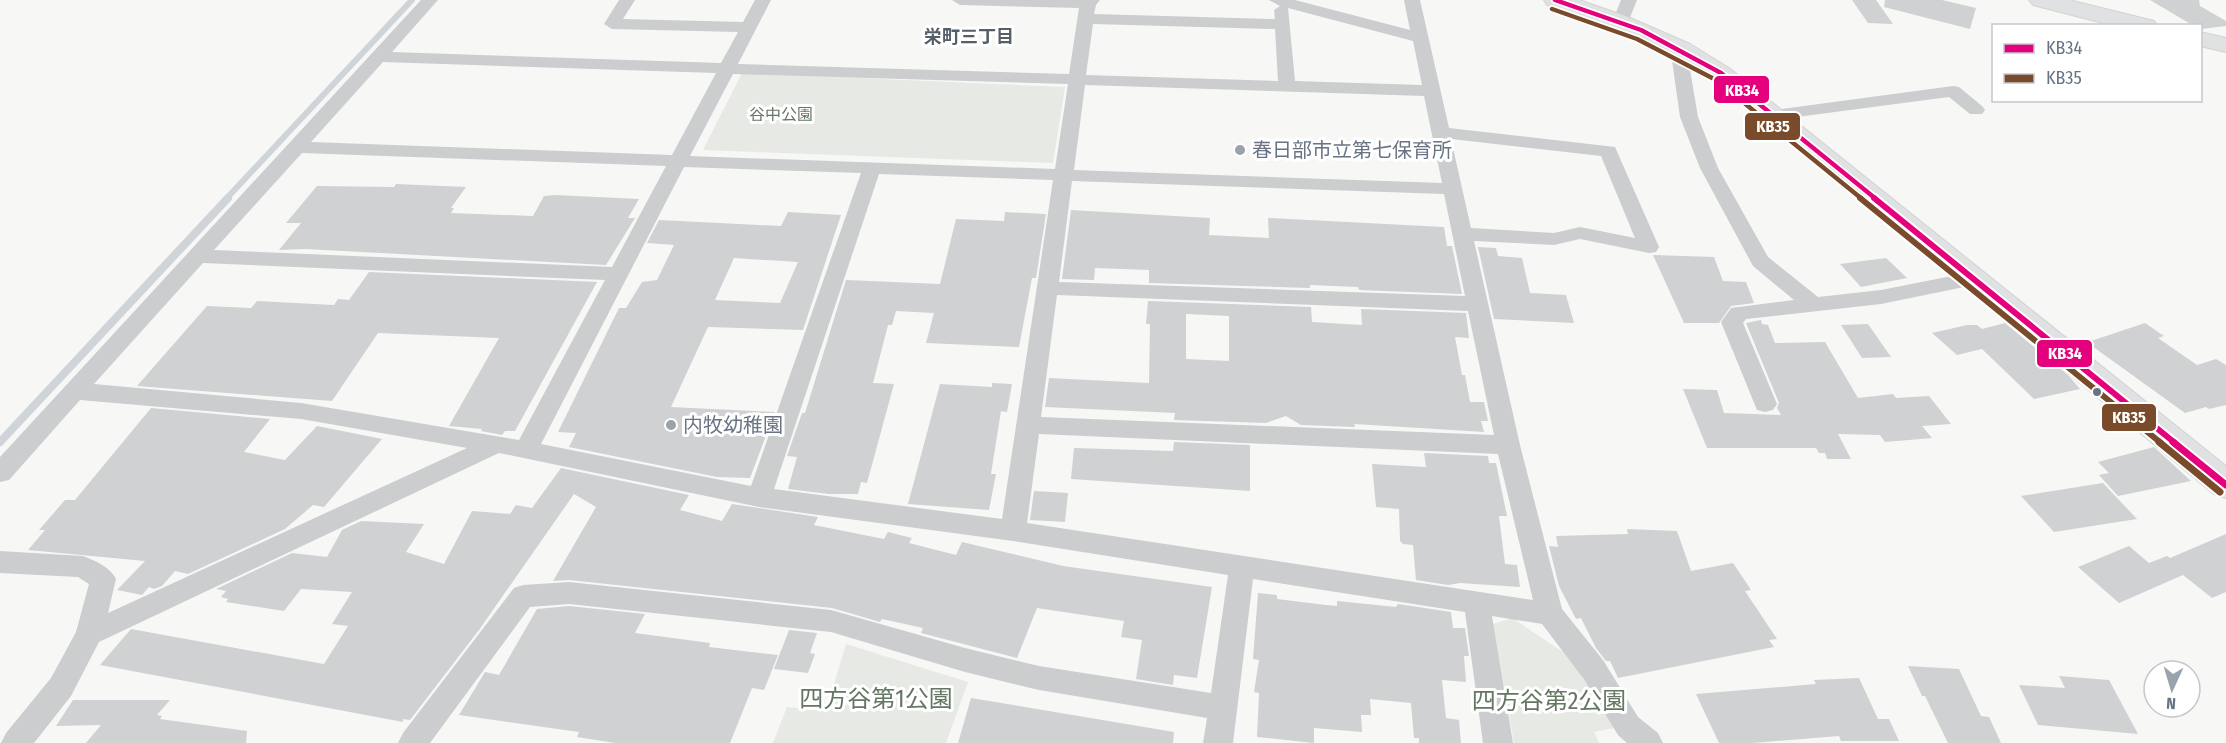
<svg xmlns="http://www.w3.org/2000/svg" width="2226" height="743" font-family="'Fira Sans Condensed','Noto Sans JP',sans-serif">
<style>
.green{fill:#e6e9e4}
.lines{fill:none;stroke-linecap:round;stroke-linejoin:round}
.stream-far1{stroke:#cfd4d8;stroke-width:6}
.stream{stroke:#cfd4d8;stroke-width:8}
.building{fill:#d0d1d2;fill-rule:evenodd}
.secondary-casing{stroke:#d3d3d4;stroke-width:2}
.primary-casing{stroke:#d3d3d4;stroke-width:2}
.street{fill:#cccdcf;fill-rule:evenodd}
.secondary{fill:#e0e1e2;fill-rule:evenodd}
.primary{fill:#e0e1e2;fill-rule:evenodd}
.bus-1-far2-casing{stroke:#fff;stroke-width:8}
.bus-1-far1-casing{stroke:#fff;stroke-width:10}
.bus-1-casing{stroke:#fff;stroke-width:11}
.bus-2-far2-casing{stroke:#fff;stroke-width:8}
.bus-2-far1-casing{stroke:#fff;stroke-width:10}
.bus-2-casing{stroke:#fff;stroke-width:11}
.bus-1-far2{stroke:#e5007d;stroke-width:4.5}
.bus-1-far1{stroke:#e5007d;stroke-width:6}
.bus-1{stroke:#e5007d;stroke-width:7}
.bus-2-far2{stroke:#7a4b2a;stroke-width:4.5}
.bus-2-far1{stroke:#7a4b2a;stroke-width:6}
.bus-2{stroke:#7a4b2a;stroke-width:7}
.poi-dot{fill:#9aa2ac;stroke:#fff;stroke-width:2}
.bus-dot{fill:#687484;stroke:#fff;stroke-width:2}
.labels{text-anchor:middle;dominant-baseline:central;stroke-width:6;stroke-linejoin:round;paint-order:stroke}
.far-park-label{font-size:16px;fill:#647763;stroke:#fff}
.far-neighbourhood-label{font-size:18px;font-weight:bold;fill:#565e6a;stroke:#fff}
.poi-label{font-size:20px;fill:#687484;stroke:#fff;text-anchor:start}
.near-park-label{font-size:24px;fill:#647763;stroke:#fff}
.line-badge{stroke:#fff;stroke-width:2}
.badge-label{font-size:16px;text-anchor:middle;font-weight:bold;fill:#fff}
</style>
<rect width="100%" height="100%" fill="#f7f7f6"/>
<g class="green">
<polygon points="742,73 1065,87 1053,163 703,150"/>
<polygon points="1512,618 1569,656 1614,728 1594,732 1599,743 1514,743 1493,624"/>
<polygon points="846,644 968,682 946,743 773,743 787,707 826,711"/>
</g>
<g class="lines">
<polyline class="stream-far1" points="226,199 412,0"/>
<polyline class="stream" points="0,442 228,198"/>
</g>
<g class="building">
<polygon points="1852,0 1876,0 1893,24 1868,23"/>
<polygon points="1885,0 1942,0 1976,8 1970,29 1884,7"/>
<polygon points="2150,0 2199,0 2200,6 2226,21 2226,26 2201,29 2200,26 2194,26"/>
<polygon points="396,184 466,187 451,208 454,208 451,213 533,216 544,196 555,195 639,199 628,218 635,218 606,265 305,249 279,250 301,223 286,223 317,186 394,187"/>
<polygon points="1071,210 1210,218 1209,235 1269,238 1268,218 1444,227 1447,246 1452,246 1462,294 1359,290 1358,287 1310,285 1310,288 1149,283 1149,270 1095,268 1094,280 1062,279"/>
<path d="M788,212L841,215L803,330L708,327L671,407L775,412L750,478L717,477L569,447L576,433L558,432L619,308H626L642,282L657,280L674,245L647,243L659,220L781,226ZM734,258L798,262L780,303L715,300Z"/>
<polygon points="1005,212 1046,214 1036,278 1032,278 1019,347 926,343 934,313 896,311 892,325 888,325 873,383 894,384 867,483 861,482 858,494 829,494 788,489 797,457 787,456 802,413 805,413 846,280 940,284 956,219 1004,221"/>
<polygon points="1478,247 1496,248 1498,256 1522,258 1530,293 1566,295 1574,323 1494,319"/>
<polygon points="1653,255 1714,257 1723,281 1746,282 1754,303 1731,306 1719,323 1684,323"/>
<polygon points="1886,258 1907,278 1861,287 1840,264"/>
<polygon points="369,272 597,282 515,431 505,431 502,435 481,431 482,429 449,426 499,338 378,333 332,401 137,386 207,306 251,308 257,301 334,305 338,299 349,300"/>
<path d="M1148,301L1311,307L1312,322L1362,325L1361,309L1466,313L1469,338L1455,337L1462,375H1465L1470,402H1484L1488,421H1481L1484,432L1354,424L1355,427L1301,425L1286,416L1266,423L1174,420L1175,413L1045,407L1049,378L1149,383L1150,324H1146ZM1186,314L1229,316V361L1186,359Z"/>
<polygon points="1761,320 1762,324 1768,325 1775,343 1825,342 1858,398 1893,394 1896,398 1929,396 1951,424 1922,426 1932,438 1885,442 1880,435 1838,434 1851,459 1827,459 1825,453 1819,453 1816,448 1707,448 1683,389 1717,390 1724,413 1781,415 1777,408 1779,403 1746,323"/>
<polygon points="2005,323 2068,375 2080,389 2034,399 1982,349 1957,355 1932,333 1967,325 1977,325 1982,329"/>
<polygon points="2145,323 2164,336 2158,338 2197,365 2216,359 2226,365 2226,405 2209,409 2206,407 2185,413 2092,346 2095,344 2091,341"/>
<polygon points="1868,324 1891,357 1862,358 1841,325"/>
<polygon points="992,383 1012,384 1007,412 1001,411 991,474 996,474 989,510 908,504 940,384 992,387"/>
<polygon points="151,408 270,419 244,452 285,460 317,426 382,439 324,507 313,505 285,529 188,574 175,571 162,586 154,589 149,587 142,595 117,590 145,561 28,550 45,530 39,530 65,500 75,500"/>
<polygon points="1174,442 1250,445 1250,491 1071,479 1074,448 1173,451"/>
<polygon points="2154,447 2191,481 2118,496 2099,475 2109,473 2098,462"/>
<polygon points="1424,453 1488,456 1489,463 1496,463 1507,516 1499,516 1505,564 1517,565 1520,587 1460,583 1448,585 1416,580 1413,545 1403,544 1400,541 1399,509 1376,507 1372,464 1426,467"/>
<polygon points="561,468 689,495 680,510 722,521 732,504 818,517 814,525 884,539 888,532 912,538 909,543 956,555 962,542 1063,566 1212,587 1197,678 1174,675 1173,685 1136,679 1142,640 1121,637 1124,621 1037,608 1017,658 921,633 923,628 882,619 880,622 832,608 569,580 553,581 596,507 574,494 479,630 410,720 403,719 403,722 100,665 131,629 324,664 348,626 332,624 352,592 301,589 284,611 226,602 228,599 221,597 226,591 216,589 292,553 327,557 342,530 361,521 424,524 406,552 444,564 472,511 510,514 516,505 532,508"/>
<polygon points="2103,483 2137,519 2054,532 2021,496"/>
<polygon points="1034,491 1068,493 1065,522 1030,520"/>
<polygon points="1627,529 1677,531 1691,571 1733,563 1751,590 1745,591 1777,639 1769,640 1774,647 1618,678 1610,661 1606,661 1596,648 1581,618 1576,619 1559,586 1549,546 1558,547 1556,536 1628,534"/>
<polygon points="2226,534 2226,592 2212,598 2183,575 2119,603 2078,567 2129,546 2149,563 2167,556 2170,558"/>
<polygon points="1258,593 1277,595 1277,599 1326,605 1337,606 1337,601 1396,607 1398,604 1451,612 1453,628 1465,628 1469,656 1464,656 1466,682 1442,680 1446,718 1459,720 1461,743 1419,743 1419,738 1414,738 1411,703 1370,699 1371,715 1361,715 1362,732 1314,728 1314,743 1257,737 1259,693 1254,692 1259,660 1253,659"/>
<polygon points="569,606 645,614 635,633 710,643 709,647 778,655 764,690 752,688 730,743 615,743 577,737 579,732 459,715 485,672 499,675 537,609"/>
<polygon points="789,630 817,633 810,653 815,654 808,673 774,669"/>
<polygon points="1908,666 1959,669 1981,716 1989,717 2001,743 1948,743 1925,696 1922,696"/>
<polygon points="2059,676 2109,680 2138,734 2038,725 2019,685 2065,688"/>
<polygon points="1859,678 1878,719 1889,719 1899,741 1841,741 1839,736 1752,743 1719,743 1696,694 1816,684 1814,680"/>
<polygon points="971,698 1174,732 1173,743 958,743"/>
<polygon points="73,700 170,700 157,715 162,716 160,719 247,731 246,743 86,743 101,725 56,726"/>
</g>
<g class="lines">
<defs>
<path id="secondary" d="M1544,0H1579L1628,17L1690,44L1729,68L2226,466V498L2214,494L1713,78C1661,45 1606,22 1547,5Z"/>
<g id="primary">
<polygon points="2029,0 2069,0 2154,21 2158,26 2115,26 2033,5"/>
<polygon points="2200,32 2226,38 2226,52 2200,46"/>
</g>
</defs>
<use href="#secondary" class="secondary-casing"/>
<use href="#primary" class="primary-casing"/>
<g class="street">
<path d="M421,0H438L392,52L721,63L738,32L612,29L604,24L619,0H635L623,19L743,22L755,0H771L738,64L1069,74L1079,8L960,5L952,0H1100L1096,5L1094,14L1275,19L1274,10L1280,6L1269,0H1295L1410,30L1404,0H1420L1449,128L1615,147L1659,247L1656,252L1649,253L1580,239L1554,245L1474,241L1520,445L1562,609L1603,660L1638,717L1658,733L1663,743H1627L1618,735L1583,678L1542,624L1492,616L1513,743H1483L1465,612L1253,579L1233,743H1203L1207,718L1039,690L965,672L831,632L569,604L530,607L430,743H398L403,733L514,588L523,585L569,582L831,610L965,648L1039,666L1211,693L1228,575L1013,541L759,507L499,453L99,642L71,696L34,743H1L6,733L51,678L76,632L89,584L78,577L0,573V551L83,556C96,561 110,567 116,579L108,613L467,448L301,419L80,400L9,480L0,482V457ZM1288,8L1413,41L1422,85L1295,81ZM1093,24L1275,29L1278,81L1086,75ZM383,62L716,73L672,155L311,142ZM733,74L1068,84L1055,169L690,156ZM1085,85L1424,96L1442,183L1074,170ZM1451,139L1601,156L1635,238L1580,227L1554,233L1471,228ZM302,153L666,166L612,267L214,250ZM684,167L861,173L751,486L541,444ZM879,174L1053,180L1002,519L774,489ZM1072,181L1444,194L1465,296L1059,282ZM203,263L605,280L519,440L301,403L94,384ZM1057,295L1468,311L1494,435L1041,417ZM1039,434L1498,454L1533,600L1027,523Z"/>
<polygon points="1621,0 1637,0 1629,20 1621,25 1613,20"/>
<polygon points="1678,41 1686,46 1698,117 1718,168 1768,257 1818,297 1881,290 1972,272 1979,274 1982,279 1979,284 1881,304 1746,319 1743,323 1777,404 1773,410 1765,412 1757,410 1721,322 1731,308 1794,300 1753,266 1700,168 1680,117 1670,46"/>
<polygon points="1953,86 1959,87 1982,106 1985,110 1982,114 1970,114 1949,97 1775,120 1766,115 1775,110"/>
</g>
<use href="#secondary" class="secondary"/>
<use href="#primary" class="primary"/>
<defs>
<polyline id="bus-1-far2" points="1555,0 1641,30 1721,73 1876,199"/>
<polyline id="bus-1-far1" points="1874,198 2175,443"/>
<polyline id="bus-1" points="2173,442 2226,485"/>
<polyline id="bus-2-far2" points="1552,9 1637,39 1716,80 1862,199"/>
<polyline id="bus-2-far1" points="1860,198 2161,443"/>
<polyline id="bus-2" points="2159,442 2220,492"/>
</defs>
<use href="#bus-1-far2" class="bus-1-far2-casing"/>
<use href="#bus-1-far1" class="bus-1-far1-casing"/>
<use href="#bus-1" class="bus-1-casing"/>
<use href="#bus-2-far2" class="bus-2-far2-casing"/>
<use href="#bus-2-far1" class="bus-2-far1-casing"/>
<use href="#bus-2" class="bus-2-casing"/>
<use href="#bus-1-far2" class="bus-1-far2"/>
<use href="#bus-1-far1" class="bus-1-far1"/>
<use href="#bus-1" class="bus-1"/>
<use href="#bus-2-far2" class="bus-2-far2"/>
<use href="#bus-2-far1" class="bus-2-far1"/>
<use href="#bus-2" class="bus-2"/>
</g>
<g class="poi-dot">
<circle cx="1240" cy="150" r="6"/>
<circle cx="671" cy="425" r="6"/>
</g>
<circle class="bus-dot" cx="2097" cy="392" r="5"/>
<g class="labels">
<g class="far-park-label">
<text x="781" y="114">谷中公園</text>
</g>
<g class="far-neighbourhood-label">
<text x="969" y="37">栄町三丁目</text>
</g>
<g class="poi-label">
<text x="1252" y="150">春日部市立第七保育所</text>
<text x="683" y="425">内牧幼稚園</text>
</g>
<g class="near-park-label">
<text x="876" y="699">四方谷第1公園</text>
<text x="1549" y="701">四方谷第2公園</text>
</g>
</g>
<g class="line-badge">
<rect x="1713" y="75" width="57" height="29" rx="6" fill="#e5007d"/>
<rect x="1744" y="112" width="57" height="29" rx="6" fill="#7a4b2a"/>
<rect x="2036" y="339" width="57" height="29" rx="6" fill="#e5007d"/>
<rect x="2101" y="403" width="56" height="29" rx="6" fill="#7a4b2a"/>
</g>
<g class="badge-label">
<text x="1742" y="96">KB34</text>
<text x="1773" y="132">KB35</text>
<text x="2065" y="359">KB34</text>
<text x="2129" y="423">KB35</text>
</g>
<rect x="1992" y="24" width="210" height="78" fill="#ffffff" stroke="#c3c7ce" stroke-width="1.5"/>
<rect x="2004" y="44" width="30" height="9" fill="#e5007d" stroke="#c3c7ce" stroke-width="1.5"/>
<text x="2046" y="54" font-size="18" fill="#687484">KB34</text>
<rect x="2004" y="74" width="30" height="9" fill="#7a4b2a" stroke="#c3c7ce" stroke-width="1.5"/>
<text x="2046" y="84" font-size="18" fill="#687484">KB35</text>
<g transform="translate(2172 689) rotate(184)"><circle r="28" fill="#ffffff" stroke="#c3c7ce" stroke-width="1.5"/>
<path d="M0-4.5L10 22L0 15L-10 22Z" fill="#9aa2ac"/>
<text y="-9" font-size="16" font-weight="bold" text-anchor="middle" fill="#687484">N</text>
</g>
</svg>
